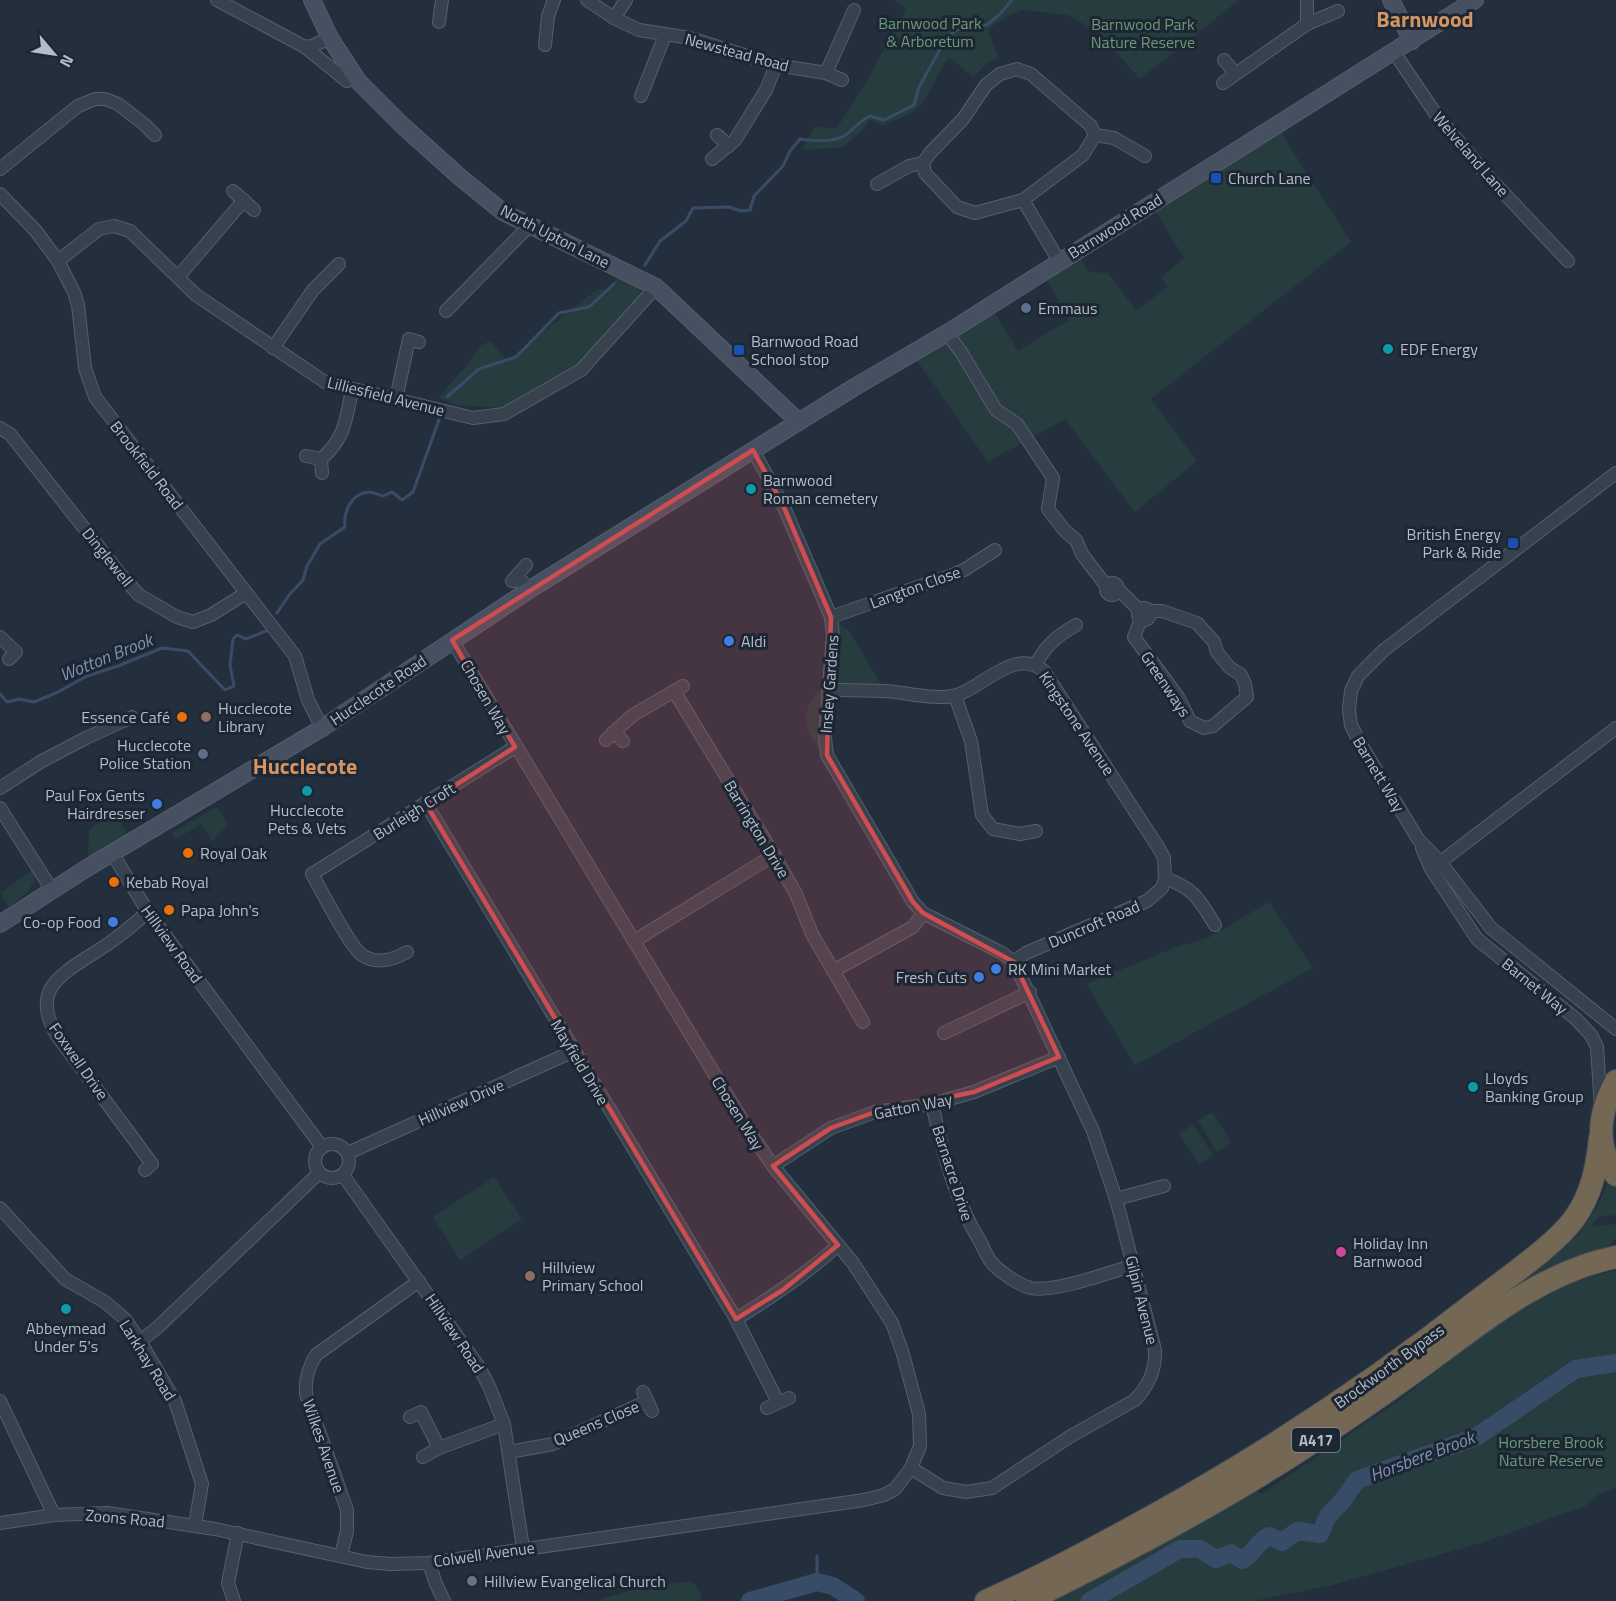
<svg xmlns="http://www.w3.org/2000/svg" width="1616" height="1601" font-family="'Titillium Web',sans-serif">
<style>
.green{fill:#263c3f}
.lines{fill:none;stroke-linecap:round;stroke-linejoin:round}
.stream{stroke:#394c67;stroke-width:3}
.river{stroke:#394c67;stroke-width:18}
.street-casing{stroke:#565f6c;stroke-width:14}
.secondary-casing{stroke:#565f6c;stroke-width:18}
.highway-casing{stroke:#434c59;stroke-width:24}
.street{stroke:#38414e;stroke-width:12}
.secondary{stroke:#465061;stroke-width:16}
.highway{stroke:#746855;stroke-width:22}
.marked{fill:#ce4d50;fill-opacity:0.2;stroke:#ce4d50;stroke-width:4.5;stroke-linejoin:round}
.transit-dot{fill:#1a4fb4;stroke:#1d2633;stroke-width:2}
.service-dot{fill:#5c6f8a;stroke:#1d2633;stroke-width:2}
.culture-dot{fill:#0f9aa8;stroke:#1d2633;stroke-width:2}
.shop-dot{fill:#3f7fe0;stroke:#1d2633;stroke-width:2}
.food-dot{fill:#e8710a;stroke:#1d2633;stroke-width:2}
.education-dot{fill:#8d6e63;stroke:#1d2633;stroke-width:2}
.hotel-dot{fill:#d1479c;stroke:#1d2633;stroke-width:2}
.worship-dot{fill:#6b7280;stroke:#1d2633;stroke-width:2}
.labels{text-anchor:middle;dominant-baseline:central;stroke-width:6;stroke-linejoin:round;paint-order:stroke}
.shield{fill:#1d2633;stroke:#878f9c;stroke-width:1.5}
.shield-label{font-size:15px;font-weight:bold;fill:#b4bcc9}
.park-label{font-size:16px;fill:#6b9a76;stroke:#1d2633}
.street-label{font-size:16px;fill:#b4bcc9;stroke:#1d2633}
.poi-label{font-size:16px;fill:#b4bcc9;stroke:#1d2633;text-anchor:start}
.water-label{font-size:18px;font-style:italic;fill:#7c92b1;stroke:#1d2633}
.district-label{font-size:22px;font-weight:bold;fill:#d59563;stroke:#1d2633}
</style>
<rect width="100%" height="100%" fill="#242f3e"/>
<g class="green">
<path d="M893,0H1239L1140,79L1099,33L1068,15L1023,10L1009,15L988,29L998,57L985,65L973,77L949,57C938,71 933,88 923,102C915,114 895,120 882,125L870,120L863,130L843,147L802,150L815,127L837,128L862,89L906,9Z"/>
<polygon points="1281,133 1351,242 1151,399 1197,461 1135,512 1065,419 988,462 916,359 993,310 1018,351 1069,320 1046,279 1081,259 1089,272 1108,273 1136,311 1167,287 1162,277 1184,258 1156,212"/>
<polygon points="623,273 644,283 637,305 581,364 503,408 458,405 438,398 468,364 480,346 490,341 507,360 598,289 605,289"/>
<path d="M831,617L849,631L886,693L827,688V755C798,730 799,707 828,683Z"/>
<polygon points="216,807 226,820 227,826 212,841 201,824 176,839 172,833"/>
<polygon points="114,813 127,834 88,858 89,829"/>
<polygon points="32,870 35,879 27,893 9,907 0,893"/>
<polygon points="1269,902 1313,968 1135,1065 1086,984 1176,947 1208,938"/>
<polygon points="1212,1112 1231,1142 1217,1152 1198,1121"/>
<polygon points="1193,1124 1213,1155 1199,1164 1179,1134"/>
<polygon points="494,1177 522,1219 460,1260 433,1217"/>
<polygon points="1608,1182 1616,1183 1616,1215 1598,1217 1590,1227 1616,1224 1616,1238 1602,1254 1040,1589 1014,1601 1000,1601 1478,1313 1579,1234 1597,1207"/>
<polygon points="1616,1270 1616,1488 1599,1494 1585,1506 1481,1543 1329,1586 1253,1601 1051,1601 1245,1488 1262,1494 1401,1399 1495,1325 1533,1300 1569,1283"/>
<polygon points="687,1582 693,1582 701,1595 701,1601 601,1601 601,1599 650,1585"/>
</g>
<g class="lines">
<g class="stream">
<path d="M645,265L660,241L686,221L693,208L729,207L741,211L750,210L754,196L783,166L790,151L800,139C815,141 835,143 847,134C855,127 860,121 870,116L884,120L914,105L919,87L947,37L956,30L987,25L1001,13L1012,0"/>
<polyline points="447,397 479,369 516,357 559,313 589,307 614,284"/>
<path d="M277,613L289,595L303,580L307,566L320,544L345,527C343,513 351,493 369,492C373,492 379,495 383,496L392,492L402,500L413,492L440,417"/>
<polyline points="0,694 7,702 19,699 34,702 56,693 87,676 118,666 162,648 188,651 225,690 234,686 230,665 233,639 237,635 246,639 266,631"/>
<polyline points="817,1556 817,1582"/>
</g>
<g class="river">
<polyline points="750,1601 817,1582 833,1586 856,1601"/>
<path d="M1090,1601L1180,1549H1200L1216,1559L1231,1553L1242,1560C1254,1554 1257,1541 1269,1536L1282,1542L1297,1531L1320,1534L1328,1516L1343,1500L1357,1480L1476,1437L1576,1369L1616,1363"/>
</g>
<defs>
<g id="street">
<polyline points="217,0 305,47 312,46 330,38"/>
<polyline points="587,0 614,18 639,30 690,38 776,65 826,73 854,10"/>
<polyline points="614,18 626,0"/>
<polyline points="439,22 442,0"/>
<polyline points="1307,24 1338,11"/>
<polyline points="545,45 548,16 554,0"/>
<polyline points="305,47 347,81"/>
<polyline points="1394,52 1435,113 1485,173 1568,261"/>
<polyline points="1224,60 1235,73"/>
<polygon points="1017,69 1031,74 1091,126 1095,135 1083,155 1023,200 975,213 957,207 925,173 923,163 930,153 963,119 986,85 1000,74"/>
<polyline points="826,73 842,80"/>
<polyline points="1223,83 1307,24 1307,0"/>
<polyline points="641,96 665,35"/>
<polyline points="717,135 729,146"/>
<polyline points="1095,135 1114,138 1145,156"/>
<polyline points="712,159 735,140 766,90 776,65"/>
<polyline points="0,169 78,106 95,99 105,99 118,104 144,124 155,135"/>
<polyline points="877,184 909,166 923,163"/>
<polyline points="233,191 254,210"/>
<polyline points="0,194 36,231 58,261 74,292 78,305 85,368 95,397 295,656 308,700 322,728"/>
<polyline points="1023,200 1059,261"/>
<polyline points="58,261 99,229 114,226 130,231 196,295 325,382 473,418 504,414 581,370 656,287"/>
<polyline points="178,277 244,200"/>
<polyline points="446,311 530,225"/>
<polyline points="947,333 961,352 996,410 1017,424 1053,478 1048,509 1065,531 1076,540 1082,554 1107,587"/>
<polyline points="273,348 313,290 339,264"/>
<polyline points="396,399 409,339 419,342"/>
<polyline points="0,428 10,434 121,575 139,595 177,617 193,622 211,615 246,593"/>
<path d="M753,450L783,505L831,617L833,635L825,738L827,755L913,902L923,913L1002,953L1014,962L1093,1131L1116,1199L1155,1350C1156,1370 1149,1385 1135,1400L1071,1436L992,1488L966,1492L943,1488L911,1468"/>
<polyline points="306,456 321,459"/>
<path d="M322,473L321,459C345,439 346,419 352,390"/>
<polyline points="1616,473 1384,650 1358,676 1351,691 1349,710 1351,725 1360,743 1418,839 1440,862 1491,928 1616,1029"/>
<polyline points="526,565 512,581 522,581 529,590"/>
<circle cx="1112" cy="589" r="6"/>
<polyline points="1119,590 1139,610"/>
<circle cx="1144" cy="614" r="6"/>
<polyline points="831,617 952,575 964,570 995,550"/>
<polyline points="1141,619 1134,637 1178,697 1190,721 1204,728 1213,726 1247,697 1245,684 1241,675 1229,667 1217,652 1214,642 1197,623 1162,611 1150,611"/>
<polyline points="0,637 16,652 9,659"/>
<path d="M1036,664C1046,645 1057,636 1076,625"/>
<path d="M828,689C847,691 865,690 884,691C905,692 937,701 957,695C984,686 1016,647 1044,671L1158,847L1164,858L1165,878C1196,890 1198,898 1215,925"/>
<polyline points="674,691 774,855 796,894 812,934 863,1022"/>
<polyline points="955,696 971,741 982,815 993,829 1020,834 1036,831"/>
<polyline points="614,732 633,715 683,686"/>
<polyline points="606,740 614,732 623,741"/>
<polyline points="0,788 42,761 86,738 132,717"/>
<polyline points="426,804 736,1319 778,1402"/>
<polyline points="0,808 52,890"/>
<polyline points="1422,848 1431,869 1477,939 1576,1019 1591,1035 1597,1047 1601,1108"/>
<polyline points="112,853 148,912 322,1147"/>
<polyline points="1434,867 1616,728"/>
<polyline points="634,941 774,855"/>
<path d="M407,952C393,960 377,965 362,955C350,947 321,890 312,874L515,747"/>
<polyline points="1014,962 1026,953 1147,901 1162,888 1165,878"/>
<polyline points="833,971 913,927 923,913"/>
<polyline points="944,1033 1030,992"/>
<path d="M932,1104C943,1152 955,1201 981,1243C984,1250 988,1258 992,1263C1001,1273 1019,1285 1031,1288C1054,1293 1111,1272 1134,1265"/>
<circle cx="332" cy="1161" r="17"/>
<polyline points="348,1153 574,1051"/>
<polyline points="773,1166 831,1128 875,1112 932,1104 974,1092 1059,1057"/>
<path d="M145,1170L152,1164L56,1034C48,1020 43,1005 50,990C59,971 95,954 112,941C125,932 136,922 148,912"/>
<polyline points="343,1175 479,1367 489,1386 504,1424 523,1548"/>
<polyline points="1116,1199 1164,1186"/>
<polyline points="0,1208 65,1279 105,1302 125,1319 140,1341 175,1401 202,1484 195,1525"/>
<path d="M736,1319C772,1297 807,1274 838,1245"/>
<polyline points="140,1341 157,1328 319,1173"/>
<polyline points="643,1392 652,1411"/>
<polyline points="0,1401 54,1515"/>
<polyline points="767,1408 789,1398"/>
<polyline points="410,1417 421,1412 439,1448 504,1424"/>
<polyline points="509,1452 553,1444 647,1401"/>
<polyline points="423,1457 439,1448"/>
<polyline points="0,1523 54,1515 107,1513 215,1529 367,1562 391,1564 429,1563 864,1500 884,1495 895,1489 911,1468 920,1446 919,1414 903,1354 892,1323 853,1263 773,1166 747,1128 452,640"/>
<path d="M341,1556L347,1531V1510L306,1394C305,1379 308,1368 316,1355L419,1281"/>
<polyline points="429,1563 436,1584 444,1601"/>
<polyline points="234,1601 228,1583 238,1533"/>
</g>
<g id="secondary">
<polyline points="312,0 330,38 358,81 403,126 461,178 503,212 656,287 799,422"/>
<polyline points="1391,0 1412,41"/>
<polyline points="0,924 87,868 322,728 529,590 853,388 947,333 1475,0"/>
</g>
<g id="highway">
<path d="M1616,1081C1599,1112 1594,1145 1616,1175"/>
<path d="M986,1601C1031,1581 1074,1559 1116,1536C1243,1468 1364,1390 1477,1301C1506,1278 1553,1247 1574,1219C1592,1194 1597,1167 1600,1138"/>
<path d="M1027,1601C1122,1554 1216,1505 1305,1447C1345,1421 1385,1393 1424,1365C1484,1321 1542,1272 1616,1257"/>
</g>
</defs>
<use href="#street" class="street-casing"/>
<use href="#secondary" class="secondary-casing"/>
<use href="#highway" class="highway-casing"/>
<use href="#street" class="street"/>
<use href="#secondary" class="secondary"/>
<use href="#highway" class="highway"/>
</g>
<path class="marked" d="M753,450L783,505L831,617L827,755L913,902L923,913L1014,962L1059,1057L974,1092L875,1112L831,1128L773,1166L838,1245L783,1290L736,1319L426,804L515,747L452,640Z"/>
<g class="transit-dot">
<rect x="1210" y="172" width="12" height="12" rx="3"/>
<rect x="733" y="344" width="12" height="12" rx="3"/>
<rect x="1507" y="537" width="12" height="12" rx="3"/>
</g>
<g class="service-dot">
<circle cx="1026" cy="308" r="6"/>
<circle cx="203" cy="754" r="6"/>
</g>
<g class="culture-dot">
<circle cx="1388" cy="349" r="6"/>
<circle cx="751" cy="489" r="6"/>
<circle cx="307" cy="791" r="6"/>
<circle cx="1473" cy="1087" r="6"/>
<circle cx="66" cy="1309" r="6"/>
</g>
<g class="shop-dot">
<circle cx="729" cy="641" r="6"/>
<circle cx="157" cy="804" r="6"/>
<circle cx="113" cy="922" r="6"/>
<circle cx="996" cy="969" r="6"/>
<circle cx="979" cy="977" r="6"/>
</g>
<g class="food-dot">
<circle cx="182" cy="717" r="6"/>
<circle cx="188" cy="853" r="6"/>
<circle cx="114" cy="882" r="6"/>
<circle cx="169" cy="910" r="6"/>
</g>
<g class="education-dot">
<circle cx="206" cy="717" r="6"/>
<circle cx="530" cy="1276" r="6"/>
</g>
<circle class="hotel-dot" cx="1341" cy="1252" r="6"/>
<circle class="worship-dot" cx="472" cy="1581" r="6"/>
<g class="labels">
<rect class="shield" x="1292" y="1428" width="48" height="24" rx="4.5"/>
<g class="shield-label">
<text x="1316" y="1440">A417</text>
</g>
<g class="park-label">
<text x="930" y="23">Barnwood Park<tspan x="930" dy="18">&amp; Arboretum</tspan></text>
<text x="1143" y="24">Barnwood Park<tspan x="1143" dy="18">Nature Reserve</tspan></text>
<text x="1551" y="1442">Horsbere Brook<tspan x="1551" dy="18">Nature Reserve</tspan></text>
</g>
<g class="street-label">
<text transform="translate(737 52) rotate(15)">Newstead Road</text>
<text transform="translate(1471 154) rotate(49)">Welveland Lane</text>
<text transform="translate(1115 226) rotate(-32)">Barnwood Road</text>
<text transform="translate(555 236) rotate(27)">North Upton Lane</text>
<text transform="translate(386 396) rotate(14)">Lilliesfield Avenue</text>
<text transform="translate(147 465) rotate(52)">Brookfield Road</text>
<text transform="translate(108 557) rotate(51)">Dinglewell</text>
<text transform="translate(915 587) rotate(-20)">Langton Close</text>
<text transform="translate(829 684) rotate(-86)">Insley Gardens</text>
<text transform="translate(1166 684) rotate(56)">Greenways</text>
<text transform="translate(378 690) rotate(-34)">Hucclecote Road</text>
<text transform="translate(486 697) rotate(60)">Chosen Way</text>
<text transform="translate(1077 723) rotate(56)">Kingstone Avenue</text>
<text transform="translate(1379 774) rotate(59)">Barnett Way</text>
<text transform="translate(414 811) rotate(-32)">Burleigh Croft</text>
<text transform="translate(757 829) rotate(59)">Barrington Drive</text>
<text transform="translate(1094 924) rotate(-23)">Duncroft Road</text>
<text transform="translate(172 944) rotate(54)">Hillview Road</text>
<text transform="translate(1535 986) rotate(39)">Barnet Way</text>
<text transform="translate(79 1061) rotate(55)">Foxwell Drive</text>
<text transform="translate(580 1062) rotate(59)">Mayfield Drive</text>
<text transform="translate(461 1102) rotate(-24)">Hillview Drive</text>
<text transform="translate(913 1106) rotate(-11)">Gatton Way</text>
<text transform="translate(738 1113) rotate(58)">Chosen Way</text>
<text transform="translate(953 1173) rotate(72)">Barnacre Drive</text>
<text transform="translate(1142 1300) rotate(76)">Gilpin Avenue</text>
<text transform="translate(455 1333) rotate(56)">Hillview Road</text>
<text transform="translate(148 1360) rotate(58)">Larkhay Road</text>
<text transform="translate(1389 1366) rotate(-36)">Brockworth Bypass</text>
<text transform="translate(596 1423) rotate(-23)">Queens Close</text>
<text transform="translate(324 1446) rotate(71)">Wilkes Avenue</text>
<text transform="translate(125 1518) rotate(5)">Zoons Road</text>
<text transform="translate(484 1554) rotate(-8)">Colwell Avenue</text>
</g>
<g class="poi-label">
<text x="1228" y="178">Church Lane</text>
<text x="1038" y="308">Emmaus</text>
<text x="751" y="341">Barnwood Road<tspan x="751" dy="18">School stop</tspan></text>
<text x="1400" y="349">EDF Energy</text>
<text x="763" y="480">Barnwood<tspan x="763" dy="18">Roman cemetery</tspan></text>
<text x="1501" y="534" text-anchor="end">British Energy<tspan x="1501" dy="18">Park &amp; Ride</tspan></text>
<text x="741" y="641">Aldi</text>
<text x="218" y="708">Hucclecote<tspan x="218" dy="18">Library</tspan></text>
<text x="170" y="717" text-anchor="end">Essence Café</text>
<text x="191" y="745" text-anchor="end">Hucclecote<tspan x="191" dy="18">Police Station</tspan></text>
<text x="145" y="795" text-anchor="end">Paul Fox Gents<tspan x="145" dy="18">Hairdresser</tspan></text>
<text x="307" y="810" text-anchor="middle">Hucclecote<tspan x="307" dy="18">Pets &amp; Vets</tspan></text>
<text x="200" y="853">Royal Oak</text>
<text x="126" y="882">Kebab Royal</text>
<text x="181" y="910">Papa John's</text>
<text x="101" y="922" text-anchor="end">Co-op Food</text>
<text x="1008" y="969">RK Mini Market</text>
<text x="967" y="977" text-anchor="end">Fresh Cuts</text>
<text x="1485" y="1078">Lloyds<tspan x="1485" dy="18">Banking Group</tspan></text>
<text x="1353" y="1243">Holiday Inn<tspan x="1353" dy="18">Barnwood</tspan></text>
<text x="542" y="1267">Hillview<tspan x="542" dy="18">Primary School</tspan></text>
<text x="66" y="1328" text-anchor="middle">Abbeymead<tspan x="66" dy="18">Under 5's</tspan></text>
<text x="484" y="1581">Hillview Evangelical Church</text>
</g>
<g class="water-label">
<text transform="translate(106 657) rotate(-22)">Wotton Brook</text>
<text transform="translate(1422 1456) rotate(-21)">Horsbere Brook</text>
</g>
<g class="district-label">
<text x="1425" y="19">Barnwood</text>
<text x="305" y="766">Hucclecote</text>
</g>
</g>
<g transform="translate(54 54) rotate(119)" stroke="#1d2633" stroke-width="4.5" paint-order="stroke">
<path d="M0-4.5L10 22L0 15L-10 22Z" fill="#b4bcc9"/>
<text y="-9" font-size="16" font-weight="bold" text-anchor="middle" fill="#b4bcc9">N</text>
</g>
</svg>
